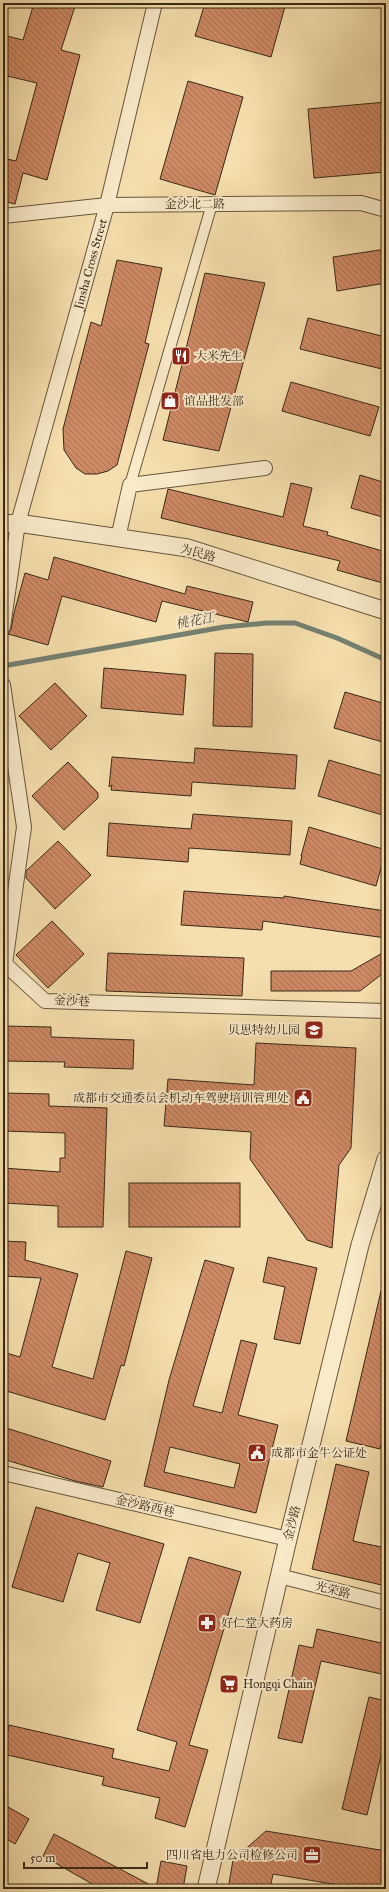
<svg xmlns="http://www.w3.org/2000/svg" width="389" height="1892" font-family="'IM FELL Great Primer','Noto Serif SC',serif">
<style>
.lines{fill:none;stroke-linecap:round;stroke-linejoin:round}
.stream{stroke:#758171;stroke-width:5}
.building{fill:url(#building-back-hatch);stroke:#382816;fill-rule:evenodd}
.pedestrian-casing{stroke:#68563c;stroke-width:12}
.minor-casing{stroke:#68563c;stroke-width:16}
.tertiary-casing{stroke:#68563c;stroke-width:19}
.pedestrian{stroke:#f9eaca;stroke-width:10}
.minor{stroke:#f9eaca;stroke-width:14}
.tertiary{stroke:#f9eaca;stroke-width:17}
.labels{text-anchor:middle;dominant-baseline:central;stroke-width:4;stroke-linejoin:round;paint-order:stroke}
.street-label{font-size:12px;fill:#382816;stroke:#f9eaca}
.poi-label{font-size:12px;fill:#382816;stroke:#f9eaca;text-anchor:start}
.water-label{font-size:13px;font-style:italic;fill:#514d3c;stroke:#f9eaca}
</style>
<defs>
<pattern id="building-back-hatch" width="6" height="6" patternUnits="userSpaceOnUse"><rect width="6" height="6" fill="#ce8965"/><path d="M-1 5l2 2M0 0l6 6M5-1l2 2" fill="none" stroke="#a87052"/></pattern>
</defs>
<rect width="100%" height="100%" fill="#f6dfae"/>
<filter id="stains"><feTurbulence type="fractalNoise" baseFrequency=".005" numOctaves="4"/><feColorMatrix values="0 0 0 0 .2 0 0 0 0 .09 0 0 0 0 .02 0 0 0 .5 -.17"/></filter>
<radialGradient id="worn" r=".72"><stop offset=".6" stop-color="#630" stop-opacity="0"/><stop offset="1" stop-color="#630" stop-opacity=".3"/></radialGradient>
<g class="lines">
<polyline class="stream" points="3,666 224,627 267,623 295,623 337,638 386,660"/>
</g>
<g class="building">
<polygon points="34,3 76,3 61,50 80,55 47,180 23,173 15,204 3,201 3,158 16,161 37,83 3,75 3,35 23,40"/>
<polygon points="205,3 286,3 271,57 195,36"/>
<polygon points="188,81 243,97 215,195 160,179"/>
<polygon points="386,102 386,172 314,178 308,109"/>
<polygon points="386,249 386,283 337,291 333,257"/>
<polygon points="117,260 162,268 145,343 149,344 117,465 108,471 97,474 85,474 76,468 64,450 63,429 91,322 101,326"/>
<polygon points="205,273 265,283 219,451 163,440"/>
<polygon points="308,318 386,337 386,370 300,349"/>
<polygon points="291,382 379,407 370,436 282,411"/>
<polygon points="360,475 386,483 386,518 351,508"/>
<polygon points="291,483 312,488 303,526 328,532 327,535 386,552 386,584 337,570 340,561 161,518 168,489 283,517"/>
<polygon points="54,557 185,594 187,586 253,602 248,622 162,601 156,622 62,596 48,645 8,634 11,629 14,613 25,573 48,580"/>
<polygon points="215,653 253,654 252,727 213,726"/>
<polygon points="104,668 186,675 183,715 101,708"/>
<polygon points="55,683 87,716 51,750 19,716"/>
<polygon points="345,692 386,704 386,743 334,728"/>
<polygon points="195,748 297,755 295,789 192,782 191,796 111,790 112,785 109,787 112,757 194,763"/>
<polygon points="329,760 386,777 386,816 318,796"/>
<polygon points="68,762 98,793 98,798 64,830 32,796"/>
<polygon points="193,814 292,821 290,855 189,848 188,862 107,856 109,823 191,829"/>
<polygon points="309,827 386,850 376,886 300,864 302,856 301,856"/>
<polygon points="58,841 91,875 55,909 26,878 26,871"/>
<polygon points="184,891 284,898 284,896 386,911 386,938 263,921 262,930 181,925"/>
<polygon points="52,921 84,954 48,988 16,955"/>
<polygon points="386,951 386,971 360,991 271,991 271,971 351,971"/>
<polygon points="108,953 244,958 242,996 106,991"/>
<polygon points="3,1026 51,1027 51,1037 134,1040 133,1069 64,1067 65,1062 3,1061"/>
<polygon points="256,1043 356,1048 351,1148 339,1165 332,1248 307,1240 250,1159 251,1132 164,1126 168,1079 254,1085"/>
<polygon points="3,1093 49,1094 49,1106 107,1108 103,1227 58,1227 58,1206 3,1203 3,1168 60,1172 60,1158 65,1158 65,1133 3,1131"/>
<rect x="129" y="1183" width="111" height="44"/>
<polygon points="3,1241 26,1242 25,1260 78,1274 52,1367 93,1379 126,1251 152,1258 124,1366 121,1365 105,1420 3,1390 3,1352 20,1357 41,1278 3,1276"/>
<polygon points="268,1257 317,1268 300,1344 274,1339 285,1287 263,1282"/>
<path d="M205,1260L234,1268L193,1406L222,1413L241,1340L257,1344L238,1415L278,1425L256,1513L144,1486L169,1380ZM170,1447L240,1464L234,1488L164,1472Z"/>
<polygon points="381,1291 386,1291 386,1423 380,1449 346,1441"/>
<polygon points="3,1427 111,1461 103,1487 75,1481 3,1459"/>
<polygon points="336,1464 369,1472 353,1541 386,1548 386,1586 312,1569"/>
<polygon points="36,1507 164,1544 140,1623 96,1610 110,1563 78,1553 63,1602 12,1587"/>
<polygon points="189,1557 241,1572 189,1745 208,1750 185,1827 155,1818 160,1798 102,1785 104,1777 3,1754 9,1725 114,1749 112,1758 169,1771 177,1742 137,1730"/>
<polygon points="317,1629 386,1644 386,1675 321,1661 302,1743 278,1738 299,1645 313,1648"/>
<polygon points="369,1697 386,1701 386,1735 367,1815 342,1809"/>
<polygon points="3,1804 29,1819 15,1844 3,1837"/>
<polygon points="266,1831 386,1851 386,1889 362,1889 273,1874 270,1889 228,1889 233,1860"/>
<polygon points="54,1834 156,1888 161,1861 187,1866 183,1889 101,1889 43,1856"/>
</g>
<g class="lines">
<defs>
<polyline id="pedestrian" points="130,485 212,204"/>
<g id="minor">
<polyline points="3,216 107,205 361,203 386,210"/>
<polyline points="118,538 130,485 265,468"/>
<path id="s1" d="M3,627L18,523L107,205L155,3"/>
<polyline points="3,685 24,827 5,964 45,1001 386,1011"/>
<polyline points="3,1473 288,1539"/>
<polyline points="279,1576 386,1603"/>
</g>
<g id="tertiary">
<polyline points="3,524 18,523 188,548 386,611"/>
<polyline points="206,1889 288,1539 360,1245 386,1159"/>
</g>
</defs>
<use href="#pedestrian" class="pedestrian-casing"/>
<use href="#minor" class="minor-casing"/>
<use href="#tertiary" class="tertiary-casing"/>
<use href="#pedestrian" class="pedestrian"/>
<use href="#minor" class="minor"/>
<use href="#tertiary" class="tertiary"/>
</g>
<defs>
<symbol id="restaurant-square" viewBox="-11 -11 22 22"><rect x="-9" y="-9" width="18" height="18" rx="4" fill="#8f2418" stroke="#f9eaca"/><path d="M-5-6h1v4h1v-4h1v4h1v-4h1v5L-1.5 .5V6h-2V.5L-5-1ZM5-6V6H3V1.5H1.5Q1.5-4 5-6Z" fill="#fff"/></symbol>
<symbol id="shop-square" viewBox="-11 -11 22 22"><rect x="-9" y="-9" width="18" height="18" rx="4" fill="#8f2418" stroke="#f9eaca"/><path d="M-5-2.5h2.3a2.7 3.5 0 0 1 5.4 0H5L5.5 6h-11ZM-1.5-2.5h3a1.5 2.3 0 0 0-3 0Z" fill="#fff"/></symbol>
<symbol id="school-square" viewBox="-11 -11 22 22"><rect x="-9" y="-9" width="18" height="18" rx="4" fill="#8f2418" stroke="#f9eaca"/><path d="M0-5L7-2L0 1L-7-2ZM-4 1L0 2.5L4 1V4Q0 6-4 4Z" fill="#fff"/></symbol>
<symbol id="civic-square" viewBox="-11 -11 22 22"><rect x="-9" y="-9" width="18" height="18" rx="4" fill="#8f2418" stroke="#f9eaca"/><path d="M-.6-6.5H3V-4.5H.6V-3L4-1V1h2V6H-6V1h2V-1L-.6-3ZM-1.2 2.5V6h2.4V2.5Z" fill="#fff"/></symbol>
<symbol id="pharmacy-square" viewBox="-11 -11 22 22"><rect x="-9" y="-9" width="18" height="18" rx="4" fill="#8f2418" stroke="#f9eaca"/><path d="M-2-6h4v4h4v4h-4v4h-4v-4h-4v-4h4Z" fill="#fff"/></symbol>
<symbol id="supermarket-square" viewBox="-11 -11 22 22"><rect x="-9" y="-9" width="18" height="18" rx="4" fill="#8f2418" stroke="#f9eaca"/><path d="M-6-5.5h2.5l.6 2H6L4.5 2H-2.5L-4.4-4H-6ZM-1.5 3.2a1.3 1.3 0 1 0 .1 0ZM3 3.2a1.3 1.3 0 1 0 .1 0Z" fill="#fff"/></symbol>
<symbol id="office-square" viewBox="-11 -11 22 22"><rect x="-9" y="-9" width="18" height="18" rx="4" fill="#8f2418" stroke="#f9eaca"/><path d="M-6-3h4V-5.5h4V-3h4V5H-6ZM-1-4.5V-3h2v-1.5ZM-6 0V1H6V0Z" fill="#fff"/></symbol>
</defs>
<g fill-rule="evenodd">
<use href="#restaurant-square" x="170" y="345" width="22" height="22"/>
<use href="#shop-square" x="159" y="390" width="22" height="22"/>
<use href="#school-square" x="303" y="1019" width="22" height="22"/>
<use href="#civic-square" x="292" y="1087" width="22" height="22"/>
<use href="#civic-square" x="246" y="1442" width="22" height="22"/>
<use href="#pharmacy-square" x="196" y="1612" width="22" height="22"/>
<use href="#supermarket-square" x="218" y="1673" width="22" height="22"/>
<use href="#office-square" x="301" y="1844" width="22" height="22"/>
</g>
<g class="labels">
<g class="street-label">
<text x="195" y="204">金沙北二路</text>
<text stroke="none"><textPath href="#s1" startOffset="374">Jinsha Cross Street</textPath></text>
<text transform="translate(198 553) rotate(15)">为民路</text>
<text transform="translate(72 1001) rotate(2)">金沙巷</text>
<text transform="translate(145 1506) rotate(13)">金沙路西巷</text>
<text transform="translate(292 1523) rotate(-76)">金沙路</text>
<text transform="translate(333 1590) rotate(14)">光荣路</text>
</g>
<g class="poi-label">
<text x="195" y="356">大米先生</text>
<text x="184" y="401">谊品批发部</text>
<text x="300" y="1030" text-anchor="end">贝思特幼儿园</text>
<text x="289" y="1098" text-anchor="end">成都市交通委员会机动车驾驶培训管理处</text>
<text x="271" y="1453">成都市金牛公证处</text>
<text x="221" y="1623">好仁堂大药房</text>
<text x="243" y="1684">Hongqi Chain</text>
<text x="298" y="1855" text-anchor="end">四川省电力公司检修公司</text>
</g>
<g class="water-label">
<text transform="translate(195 621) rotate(-10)">桃花江</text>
</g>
</g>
<rect width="389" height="1892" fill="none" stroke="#f6dfae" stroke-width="16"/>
<rect x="4" y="4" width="381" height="1884" fill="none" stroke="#382816" stroke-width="2"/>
<rect x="8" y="8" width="373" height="1876" fill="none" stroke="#382816"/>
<path d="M24 1862v6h123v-6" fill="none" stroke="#382816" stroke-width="2"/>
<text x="30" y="1862" font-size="12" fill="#382816" stroke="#f9eaca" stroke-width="3" paint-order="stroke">50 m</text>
<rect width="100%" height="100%" filter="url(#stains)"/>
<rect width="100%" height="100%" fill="url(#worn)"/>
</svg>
